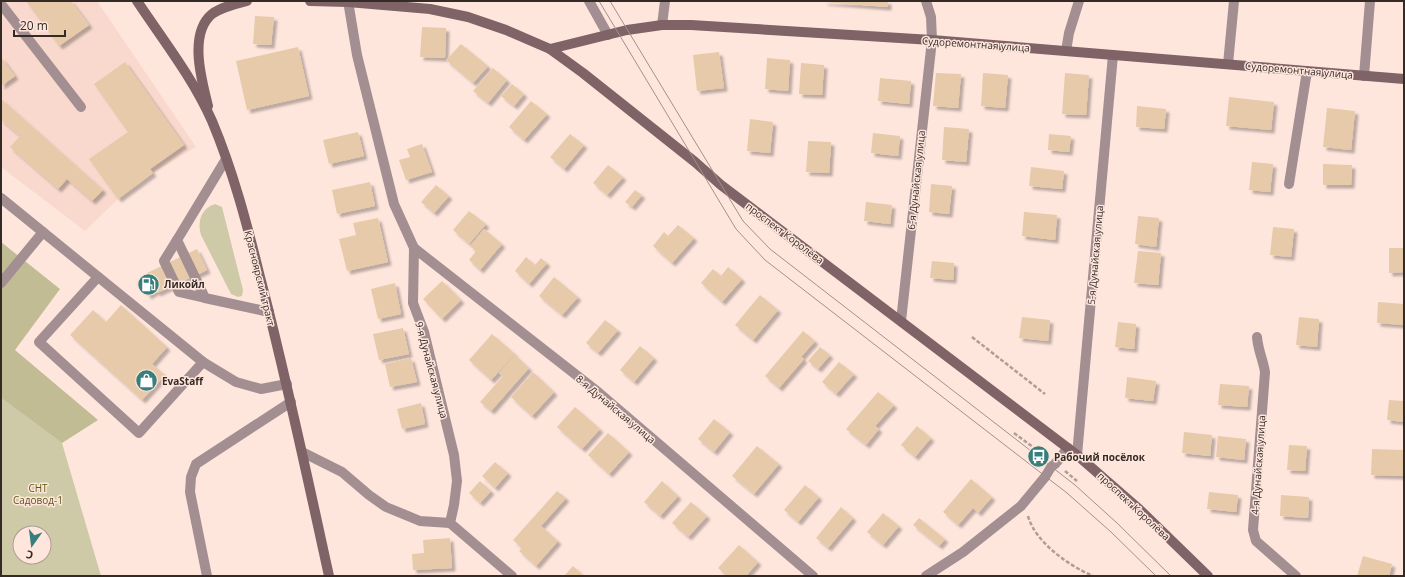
<svg xmlns="http://www.w3.org/2000/svg" width="1405" height="577" font-family="'Open Sans',sans-serif">
<style>
.built{fill:#f9d9cd}
.green{fill:#cecaa7;fill-rule:evenodd}
.forest{fill:#c1bc94}
.building{fill:#e6caa9;filter:url(#shadow)}
.lines{fill:none;stroke-linecap:round;stroke-linejoin:round}
.path{stroke:#b09d96;stroke-width:2.5;stroke-dasharray:4 2;stroke-linecap:butt}
.lane{stroke:#a38f91;stroke-width:10}
.street{stroke:#a38f91;stroke-width:10}
.secondary{stroke:#7f6366;stroke-width:10}
.tram{stroke:#a2908a;stroke-width:1}
.labels{text-anchor:middle;dominant-baseline:central;stroke-width:3;stroke-linejoin:round;paint-order:stroke}
.street-label{font-size:10px;fill:#342b27;stroke:#ffe6dd}
.poi-label{font-size:10px;font-weight:bold;fill:#342b27;stroke:#ffe6dd;text-anchor:start}
.park-label{font-size:10px;fill:#5e5613;stroke:#ffe6dd}
</style>
<defs>
<filter id="shadow"><feDropShadow dx="3.5" dy="3.5" stdDeviation="1" flood-color="#0004"/></filter>
</defs>
<rect width="100%" height="100%" fill="#ffe6dd"/>
<polygon class="built" points="1,1 97,1 196,147 153,173 118,199 85,231 1,167"/>
<g class="green">
<path d="M215,204L222,207L243,290L242,296L238,297L231,294L201,235C197,221 201,209 215,204Z"/>
<path d="M1,398L62,443L101,576H1ZM20,533H44V557H20Z"/>
</g>
<polygon class="forest" points="1,242 60,289 15,350 98,420 62,443 1,398"/>
<g class="building">
<polygon points="26,1 71,1 89,25 59,46"/>
<polygon points="824,1 888,1 888,7 824,2"/>
<polygon points="255,16 274,17 271,45 253,44"/>
<polygon points="422,27 446,28 445,58 420,57"/>
<polygon points="461,44 488,66 473,83 446,60"/>
<polygon points="298,47 309,96 247,110 236,61"/>
<polygon points="719,52 724,88 697,91 693,55"/>
<polygon points="1,57 15,76 1,86"/>
<polygon points="767,58 790,60 788,91 765,89"/>
<polygon points="125,62 184,145 150,169 153,173 118,199 89,159 128,132 94,84"/>
<polygon points="801,63 824,65 822,95 799,94"/>
<polygon points="493,68 507,80 488,103 473,91"/>
<polygon points="936,73 961,74 958,108 933,106"/>
<polygon points="983,73 1008,75 1005,108 981,106"/>
<polygon points="1065,73 1089,75 1086,115 1062,114"/>
<polygon points="880,78 911,81 909,104 878,101"/>
<polygon points="512,84 524,94 514,106 501,96"/>
<polygon points="1229,97 1274,102 1271,130 1226,126"/>
<polygon points="1,99 103,190 92,201 67,179 58,189 10,147 20,136 1,120"/>
<polygon points="531,101 547,114 524,140 509,127"/>
<polygon points="1137,106 1166,109 1164,129 1136,127"/>
<polygon points="1327,108 1355,111 1351,150 1323,147"/>
<polygon points="750,119 773,122 770,153 747,151"/>
<polygon points="944,127 969,129 966,162 942,160"/>
<polygon points="358,132 364,156 329,164 323,140"/>
<polygon points="873,133 900,136 898,156 871,153"/>
<polygon points="570,134 584,145 564,169 550,157"/>
<polygon points="1049,134 1071,136 1069,152 1048,150"/>
<polygon points="808,141 831,142 829,173 806,172"/>
<polygon points="422,144 432,172 406,180 399,160 410,157 407,149"/>
<polygon points="1252,162 1273,164 1270,192 1249,190"/>
<polygon points="1323,164 1352,165 1351,185 1323,185"/>
<polygon points="608,165 623,177 607,195 593,183"/>
<polygon points="1031,167 1064,171 1062,189 1029,186"/>
<polygon points="370,182 375,206 337,214 332,190"/>
<polygon points="931,184 952,186 949,214 929,212"/>
<polygon points="436,185 449,196 434,213 421,202"/>
<polygon points="635,190 642,195 632,207 625,202"/>
<polygon points="866,202 892,205 890,224 864,221"/>
<polygon points="469,211 486,224 469,244 453,230"/>
<polygon points="1024,212 1057,215 1055,240 1022,236"/>
<polygon points="1138,216 1159,218 1156,247 1135,244"/>
<polygon points="378,218 388,262 347,271 339,239 356,235 353,223"/>
<polygon points="678,225 694,238 672,263 653,246 664,232 668,236"/>
<polygon points="1273,227 1294,229 1291,257 1270,255"/>
<polygon points="484,229 502,244 480,270 469,260 476,251 470,246"/>
<polygon points="1389,248 1404,248 1404,272 1389,273"/>
<polygon points="197,249 207,270 157,293 156,291 148,296 139,279 148,275 147,273"/>
<polygon points="1138,251 1161,253 1158,285 1134,283"/>
<polygon points="526,257 535,265 541,258 547,263 529,284 515,271"/>
<polygon points="932,261 954,263 953,280 930,278"/>
<polygon points="728,267 742,279 722,302 701,283 713,269 721,276"/>
<polygon points="554,277 578,297 562,315 539,296"/>
<polygon points="442,281 461,300 442,319 423,299"/>
<polygon points="395,283 401,314 378,319 371,289"/>
<polygon points="760,295 778,310 753,340 735,325"/>
<polygon points="1378,302 1404,304 1404,325 1377,323"/>
<polygon points="121,305 167,347 152,364 165,375 142,400 70,335 93,310 106,322"/>
<polygon points="1022,317 1050,320 1048,341 1019,338"/>
<polygon points="1299,317 1319,319 1317,347 1296,345"/>
<polygon points="605,320 618,330 598,353 586,343"/>
<polygon points="1118,322 1136,324 1134,349 1115,347"/>
<polygon points="403,328 409,354 379,360 373,334"/>
<polygon points="803,331 815,341 801,357 804,359 779,388 765,376"/>
<polygon points="492,334 515,354 491,380 469,360"/>
<polygon points="640,346 654,358 634,382 620,370"/>
<polygon points="820,347 830,355 818,369 808,361"/>
<polygon points="515,355 529,368 491,411 480,402 503,376 499,373"/>
<polygon points="411,358 417,382 390,387 385,364"/>
<polygon points="839,362 854,374 836,394 822,382"/>
<polygon points="533,372 554,392 532,416 511,397"/>
<polygon points="1127,377 1156,381 1153,401 1125,398"/>
<polygon points="1220,384 1249,386 1247,407 1218,405"/>
<polygon points="878,392 894,405 875,426 879,429 866,445 846,429"/>
<polygon points="1389,400 1404,401 1404,422 1387,420"/>
<polygon points="421,403 425,424 402,429 397,409"/>
<polygon points="575,407 600,429 582,449 557,427"/>
<polygon points="714,419 730,432 714,452 698,439"/>
<polygon points="917,426 931,438 915,457 901,445"/>
<polygon points="1184,432 1212,435 1210,456 1182,453"/>
<polygon points="608,433 629,452 609,474 588,455"/>
<polygon points="1218,436 1246,439 1244,460 1216,457"/>
<polygon points="1289,445 1307,446 1305,471 1287,470"/>
<polygon points="757,446 779,464 754,494 732,476"/>
<polygon points="1372,449 1404,450 1404,476 1371,475"/>
<polygon points="495,462 508,473 495,488 482,476"/>
<polygon points="971,479 992,497 978,513 973,508 958,525 943,512"/>
<polygon points="480,481 491,491 480,503 469,493"/>
<polygon points="662,481 678,496 660,516 644,502"/>
<polygon points="805,485 819,497 798,522 784,510"/>
<polygon points="557,491 566,498 541,526 558,541 536,566 519,551 522,548 513,540"/>
<polygon points="1209,492 1238,495 1236,512 1207,509"/>
<polygon points="1281,495 1309,497 1308,518 1280,516"/>
<polygon points="691,502 707,516 688,537 672,523"/>
<polygon points="841,507 853,518 828,548 816,538"/>
<polygon points="883,513 899,526 883,545 867,532"/>
<polygon points="919,518 945,539 939,546 913,525"/>
<polygon points="450,538 452,568 413,570 412,554 424,553 423,540"/>
<polygon points="739,545 758,562 746,576 727,576 718,568"/>
<polygon points="1363,556 1392,564 1389,576 1357,576"/>
<polygon points="573,566 584,576 564,576"/>
</g>
<g class="lines">
<g class="path">
<polyline points="972,337 1045,394"/>
<polyline points="1014,433 1045,456"/>
<polyline points="1065,471 1077,481"/>
<path d="M1028,516C1035,542 1069,566 1093,576"/>
</g>
<g class="lane">
<polyline points="1,4 81,107"/>
<polyline points="226,159 177,240 205,298 269,312"/>
<polyline points="177,240 164,261 179,292 205,298"/>
<polyline points="98,277 39,342 139,433 203,362"/>
<polyline points="1,283 43,232"/>
<polyline points="302,452 342,472 369,495 386,507 420,521 450,523"/>
<polyline points="207,576 190,492 191,477 196,464 291,402"/>
</g>
<g class="street">
<polyline points="348,1 357,55 394,204 414,248 413,303 424,332 454,455 457,481 454,505 450,523 512,576"/>
<polyline points="589,1 608,35"/>
<polyline points="662,25 665,1"/>
<polyline points="1066,51 1069,33 1079,1"/>
<polyline points="1228,64 1234,1"/>
<polyline points="1364,76 1370,1"/>
<polyline points="1289,184 1307,71"/>
<polyline points="1,198 203,362 236,382 261,389 287,384"/>
<polyline points="414,248 598,392 813,576"/>
<polyline points="901,321 932,40 931,17 926,1"/>
<path d="M1257,337C1258,350 1263,360 1265,372L1253,530L1256,541L1296,576"/>
<polyline points="1077,455 1113,55"/>
<polyline points="926,576 963,552 1021,506 1045,477 1051,467 1055,464 1068,448"/>
</g>
<g class="secondary">
<path d="M137,1C163,40 193,78 212,121C233,171 247,224 260,277C286,376 307,476 329,576"/>
<polyline points="310,1 348,2 430,9 468,17 506,30 550,49 583,73 695,162 721,185 1077,455 1139,509 1208,576"/>
<polyline points="550,49 627,30 662,25 691,25 932,40 1404,79"/>
<path d="M208,106C202,81 188,34 212,14C222,7 235,4 247,1"/>
</g>
<g class="tram">
<polyline points="599,1 736,229 765,260 1067,493 1111,532 1156,576"/>
<polyline points="610,1 743,221 770,249 1075,485 1117,523 1171,576"/>
</g>
</g>
<defs>
<symbol id="fuel-disc" viewBox="-11 -11 22 22"><circle r="9.5" fill="#377f7c" stroke="#ffe6dd"/><path d="M-5.5-6h7V0h2V4h1.3V-2.5L3-4.5l.8-.8L6-3V5H2.5V1h-1V6h-7ZM-4.2-4.7v3.2H.2V-4.7Z" fill="#fff"/></symbol>
<symbol id="shop-disc" viewBox="-11 -11 22 22"><circle r="9.5" fill="#377f7c" stroke="#ffe6dd"/><path d="M-5-2.5h2.3a2.7 3.5 0 0 1 5.4 0H5L5.5 6h-11ZM-1.5-2.5h3a1.5 2.3 0 0 0-3 0Z" fill="#fff"/></symbol>
<symbol id="bus-disc" viewBox="-11 -11 22 22"><circle r="9.5" fill="#377f7c" stroke="#ffe6dd"/><path d="M-5-6H5V4H4V6H2V4H-2V6H-4V4H-5ZM-3.5-4V0h7V-4ZM-3.5 1.2v1.5H-2V1.2ZM2 1.2v1.5H3.5V1.2Z" fill="#fff"/></symbol>
</defs>
<g fill-rule="evenodd">
<use href="#fuel-disc" x="136" y="272" width="25" height="25"/>
<use href="#shop-disc" x="134" y="368" width="25" height="25"/>
<use href="#bus-disc" x="1026" y="444" width="25" height="25"/>
</g>
<g class="labels">
<g class="street-label">
<text transform="translate(976 44) rotate(4)">Судоремонтная улица</text>
<text transform="translate(1299 70) rotate(5)">Судоремонтная улица</text>
<text transform="translate(916 180) rotate(-84)">6-я Дунайская улица</text>
<text transform="translate(785 233) rotate(37)">проспект Королёва</text>
<text transform="translate(1095 255) rotate(-85)">5-я Дунайская улица</text>
<text transform="translate(260 278) rotate(76)">Красноярский тракт</text>
<text transform="translate(432 370) rotate(75)">9-я Дунайская улица</text>
<text transform="translate(616 409) rotate(40)">8-я Дунайская улица</text>
<text transform="translate(1258 465) rotate(-86)">4-я Дунайская улица</text>
<text transform="translate(1134 506) rotate(43)">проспект Королёва</text>
</g>
<g class="poi-label">
<text x="164" y="284">Ликойл</text>
<text x="162" y="381">EvaStaff</text>
<text x="1054" y="457">Рабочий посёлок</text>
</g>
<g class="park-label">
<text x="38" y="488">СНТ<tspan x="38" dy="12">Садовод-1</tspan></text>
</g>
</g>
<rect width="1405" height="577" fill="none" stroke="#342b27" stroke-width="4"/>
<g transform="translate(32 545) rotate(194)"><circle r="19" fill="#ffe6dd" stroke="#ae9b94"/>
<path d="M0-3L7 15L0 10L-7 15Z" fill="#377f7c"/>
<text y="-6" font-size="11" font-weight="bold" text-anchor="middle" fill="#342b27">С</text>
</g>
<path d="M14 30v6h51v-6" fill="none" stroke="#342b27" stroke-width="2"/>
<text x="20" y="30" font-size="12" fill="#342b27" stroke="#ffe6dd" stroke-width="3" paint-order="stroke">20 m</text>
</svg>
